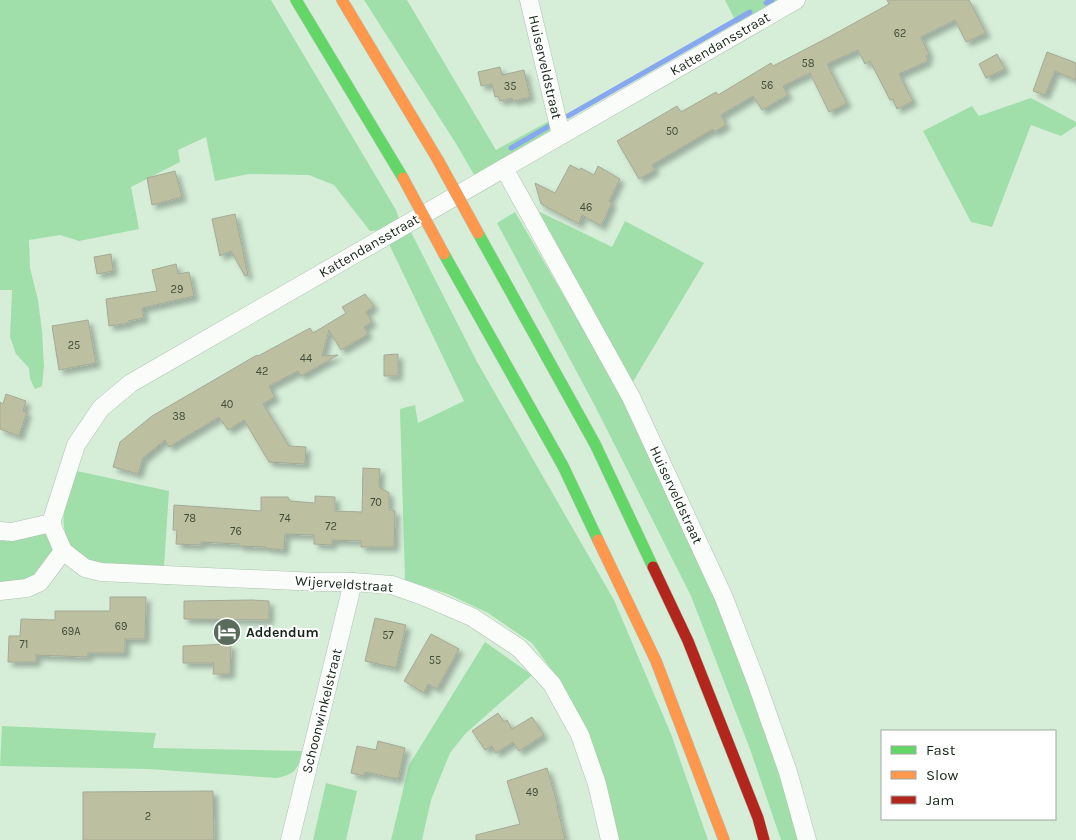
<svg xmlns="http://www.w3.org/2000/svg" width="1076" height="840" font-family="Karla,sans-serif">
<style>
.green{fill:#a0dfa9}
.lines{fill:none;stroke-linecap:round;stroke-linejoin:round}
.stream{stroke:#87a7ee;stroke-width:5}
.building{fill:#bdc0a0;stroke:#a3aa97;filter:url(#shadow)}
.street-casing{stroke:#afc3b1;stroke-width:19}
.fast-casing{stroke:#afc3b1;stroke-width:12}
.slow-casing{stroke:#afc3b1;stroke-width:12}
.jam-casing{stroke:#afc3b1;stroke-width:12}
.street{stroke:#f9fcf9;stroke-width:18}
.fast{stroke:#63d668;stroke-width:11}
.slow{stroke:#ff974d;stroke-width:11}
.jam{stroke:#b3261e;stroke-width:11}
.slow-bridge-casing{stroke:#afc3b1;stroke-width:12;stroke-linecap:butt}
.slow-bridge{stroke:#ff974d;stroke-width:11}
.labels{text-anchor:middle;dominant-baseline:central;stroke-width:4;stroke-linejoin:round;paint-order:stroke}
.number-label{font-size:11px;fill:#3f4c39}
.street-label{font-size:14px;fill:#152617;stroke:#fff}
.poi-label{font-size:14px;font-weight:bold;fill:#152617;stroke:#fff;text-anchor:start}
</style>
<defs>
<filter id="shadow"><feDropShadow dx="4.5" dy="4.5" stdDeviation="2.5" flood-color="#0004"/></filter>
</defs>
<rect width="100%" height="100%" fill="#d6eed8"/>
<g class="green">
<polygon points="0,0 271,0 396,210 399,219 381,230 370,231 334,185 309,175 248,174 215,181 206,137 178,150 180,162 131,187 139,229 79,241 60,235 29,240 30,268 38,300 42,331 44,366 42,386 35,389 30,379 29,368 16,354 10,337 12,290 0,290"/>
<polygon points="364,0 407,0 496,150 551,120 553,131 476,178 455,142"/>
<polygon points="725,0 776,0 777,1 737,24"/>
<polygon points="1031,98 1076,122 1076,126 1061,136 1031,125 992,227 971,222 923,131 972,106 979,116"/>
<polygon points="515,212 623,397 720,599 784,778 801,840 781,840 750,749 691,596 595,406 497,223"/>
<polygon points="540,212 612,247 625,221 704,263 631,385 532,222"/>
<polygon points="411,232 476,360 614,600 671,734 708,840 618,840 604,776 584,723 554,673 532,643 488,613 448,594 405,580 400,409 415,405 418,423 464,401 389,244"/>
<path d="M77,471L169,491L164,567C129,566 70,574 64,527C61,509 72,488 77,471Z"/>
<polygon points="43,533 48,535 55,551 32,580 0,584 0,541 30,537"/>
<polygon points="485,642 532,675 465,734 450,753 431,800 422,840 391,840 409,765"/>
<path d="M2,726L156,733L153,748L302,751C298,769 296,774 277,778L148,769L0,766Z"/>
<polygon points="326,783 357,791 346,840 313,840"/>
</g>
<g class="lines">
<g class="stream">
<polyline points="766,3 772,0"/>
<polyline points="568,116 750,12"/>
<polyline points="511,148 551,125 552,121"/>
</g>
</g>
<g class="building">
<polygon points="887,0 969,0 986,33 966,42 955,20 921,37 929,54 926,56 928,61 899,74 913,101 897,109 893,99 890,100 870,61 865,64 858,50 827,64 847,103 829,112 810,73 783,86 788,95 762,110 753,96 721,115 726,125 714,132 713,129 652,165 655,170 639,179 617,141 677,106 681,112 716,92 718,95 771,63 773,66 829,37 889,4"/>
<polygon points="1047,52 1076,63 1076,80 1055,71 1045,95 1033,91"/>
<polygon points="997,54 1005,69 986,78 979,64"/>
<polygon points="500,67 502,75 524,70 530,97 513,101 512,98 500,101 498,96 495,97 492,84 481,86 478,72"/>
<polygon points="570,165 580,170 581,168 594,175 598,166 620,179 609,201 612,203 601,226 582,215 579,224 541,204 535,183 555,193"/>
<polygon points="175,171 182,197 152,205 147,178"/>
<polygon points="235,214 248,275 245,276 231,251 220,256 212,219"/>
<polygon points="111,254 113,271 97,274 94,257"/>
<polygon points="176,264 178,274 189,272 194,296 142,308 144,318 128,321 129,323 109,326 106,299 157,291 152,270"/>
<polygon points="365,294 374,306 366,312 372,322 364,327 368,334 341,350 329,330 322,356 338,355 301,376 298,371 269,386 275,397 263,404 289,446 306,447 305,464 269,462 244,420 228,430 219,417 169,447 165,440 143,458 138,474 113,467 120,442 152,416 257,355 258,356 310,328 313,333 346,313 342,307"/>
<polygon points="88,320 96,363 59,370 52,326"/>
<polygon points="398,354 398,376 384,376 384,355"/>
<polygon points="6,394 26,401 23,411 27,412 19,436 0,429 0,402 3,404"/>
<polygon points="363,468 380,469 379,487 389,493 389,510 395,511 394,547 361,547 361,541 332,540 332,545 314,544 314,535 285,534 284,550 266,548 266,547 239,546 239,544 201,542 201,545 176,544 177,530 173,530 174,505 261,511 261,497 288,497 290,501 315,503 315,496 335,497 335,511 362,512"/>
<polygon points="110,597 146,597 145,639 125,639 125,653 88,653 88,657 36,655 36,662 8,662 9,636 20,636 21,619 55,620 55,611 110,611"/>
<polygon points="252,600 269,601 269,620 184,619 184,601"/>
<polygon points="375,618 406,625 396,668 365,661"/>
<polygon points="431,634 459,649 437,689 428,684 424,693 404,681"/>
<polygon points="231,644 230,674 213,674 214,663 183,663 183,646"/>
<polygon points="498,713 504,722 507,720 512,729 532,717 544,735 519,751 513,742 496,753 492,746 485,750 472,731"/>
<polygon points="378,741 405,748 398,779 365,772 364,776 351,773 357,746 376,750"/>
<polygon points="547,768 558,806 557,806 565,840 476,840 476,835 520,824 507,781"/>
<polygon points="213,791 214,840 83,840 83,792"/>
</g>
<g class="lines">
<defs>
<g id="street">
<polyline points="529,0 561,135"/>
<polyline points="504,168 631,397 724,598 757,684 788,772 807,840"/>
<polyline points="51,523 63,551 85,568 101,572 318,582 353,582 392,585 423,596 472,617 519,648 552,684 580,735 597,784 610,840"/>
<polyline points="0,531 12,532 51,523 76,445 101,408 131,383 796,0"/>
<polyline points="0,591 27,588 40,582 63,551"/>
<polyline points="290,840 353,582"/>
</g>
<g id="fast">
<polyline points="296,0 403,178"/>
<polyline points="478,233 595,444 653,567"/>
<polyline points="444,254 563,466 598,540"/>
</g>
<g id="slow">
<polyline points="342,0 438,160"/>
<polyline points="598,540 656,661 724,840"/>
</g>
<polyline id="jam" points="653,567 688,641 758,818 764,840"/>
</defs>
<use href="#street" class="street-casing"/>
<use href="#fast" class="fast-casing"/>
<use href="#slow" class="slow-casing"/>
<use href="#jam" class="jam-casing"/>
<use href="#street" class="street"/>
<use href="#fast" class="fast"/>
<use href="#slow" class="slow"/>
<use href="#jam" class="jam"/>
<defs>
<g id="slow-bridge">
<polyline points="438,160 478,233"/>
<polyline points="403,178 444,254"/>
</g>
</defs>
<use href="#slow-bridge" class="slow-bridge-casing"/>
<use href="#slow-bridge" class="slow-bridge"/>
</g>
<defs>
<symbol id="hotel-disc" viewBox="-11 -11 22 22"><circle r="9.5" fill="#596c5b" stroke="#fff"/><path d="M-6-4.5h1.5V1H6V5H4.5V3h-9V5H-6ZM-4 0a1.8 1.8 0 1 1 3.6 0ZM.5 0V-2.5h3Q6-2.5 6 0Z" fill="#fff"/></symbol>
</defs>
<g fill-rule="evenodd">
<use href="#hotel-disc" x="211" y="616" width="32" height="32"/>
</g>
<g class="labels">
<g class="number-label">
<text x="900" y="33">62</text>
<text x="808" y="63">58</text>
<text x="767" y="85">56</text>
<text x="510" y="86">35</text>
<text x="672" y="131">50</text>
<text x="586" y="207">46</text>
<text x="177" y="289">29</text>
<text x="74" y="345">25</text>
<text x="306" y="358">44</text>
<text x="262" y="371">42</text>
<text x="227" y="404">40</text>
<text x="179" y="416">38</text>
<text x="376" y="502">70</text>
<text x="190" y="518">78</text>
<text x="285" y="518">74</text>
<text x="331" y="526">72</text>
<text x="236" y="531">76</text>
<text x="121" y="626">69</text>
<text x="71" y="631">69A</text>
<text x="388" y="635">57</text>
<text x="24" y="644">71</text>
<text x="435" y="660">55</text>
<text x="532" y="792">49</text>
<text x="148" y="816">2</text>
</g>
<g class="street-label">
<text transform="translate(720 44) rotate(-30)">Kattendansstraat</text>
<text transform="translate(545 67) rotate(77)">Huiserveldstraat</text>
<text transform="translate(369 246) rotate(-30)">Kattendansstraat</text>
<text transform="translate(676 495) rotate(65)">Huiserveldstraat</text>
<text transform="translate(344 584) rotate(4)">Wijerveldstraat</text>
<text transform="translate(322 711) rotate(-76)">Schoonwinkelstraat</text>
</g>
<g class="poi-label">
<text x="246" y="632">Addendum</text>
</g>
</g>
<rect x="881" y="730" width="175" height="90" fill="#ffffff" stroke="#a1a8a2"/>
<rect x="891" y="746" width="25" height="8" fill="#63d668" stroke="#a1a8a2"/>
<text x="926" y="755" font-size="15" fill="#152617">Fast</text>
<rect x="891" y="771" width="25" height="8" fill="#ff974d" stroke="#a1a8a2"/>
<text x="926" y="780" font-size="15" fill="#152617">Slow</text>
<rect x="891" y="796" width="25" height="8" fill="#b3261e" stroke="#a1a8a2"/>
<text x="926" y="805" font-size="15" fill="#152617">Jam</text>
</svg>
